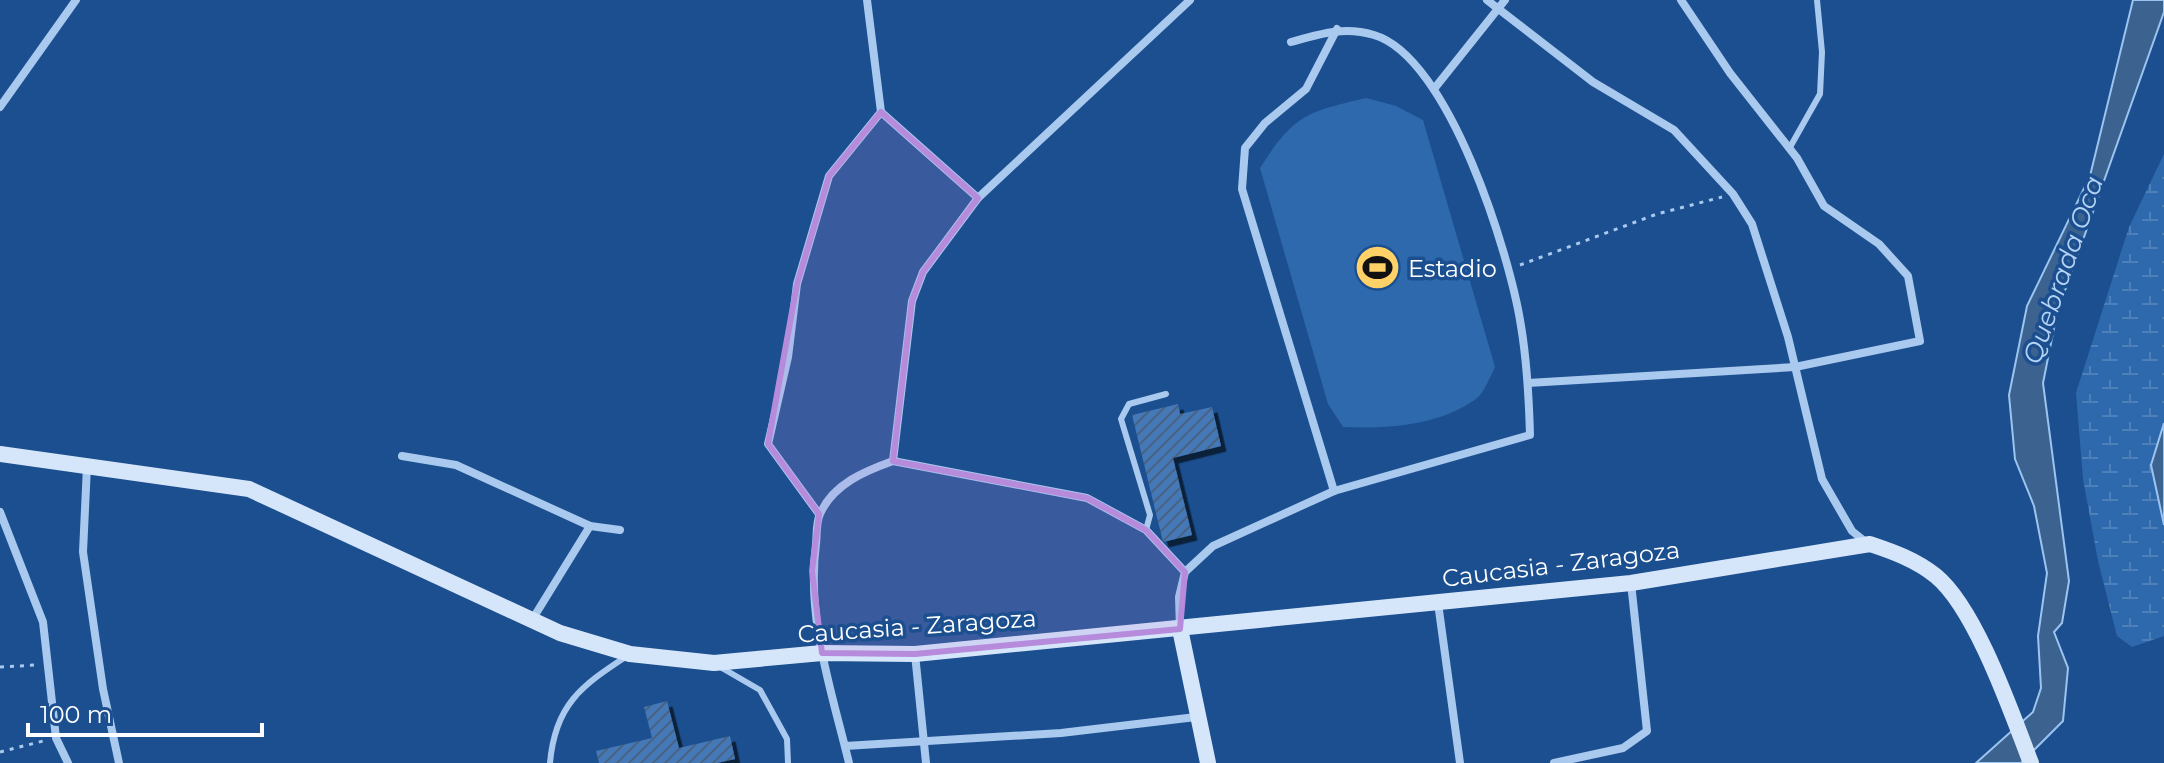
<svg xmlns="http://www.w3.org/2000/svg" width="2164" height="763" font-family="Montserrat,sans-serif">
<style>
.wetland{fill:url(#wetland-marsh)}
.garden{fill:#2e69ad}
.water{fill:#3c6290;stroke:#9cc4f0;stroke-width:2}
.building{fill:url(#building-hatch);filter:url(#shadow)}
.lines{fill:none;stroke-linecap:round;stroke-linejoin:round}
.path{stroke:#a9c9ee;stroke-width:3;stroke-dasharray:4 6;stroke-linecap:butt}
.lane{stroke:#a9c9ee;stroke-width:6}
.street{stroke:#a9c9ee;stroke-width:8}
.secondary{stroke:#d6e6fa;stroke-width:16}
.marked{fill:#b68bdc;fill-opacity:0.2;stroke:#b68bdc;stroke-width:6;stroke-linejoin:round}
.labels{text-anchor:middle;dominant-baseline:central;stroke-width:7;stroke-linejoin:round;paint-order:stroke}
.poi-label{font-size:24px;fill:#fff;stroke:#1b4f8f;text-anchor:start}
.street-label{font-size:24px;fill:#fff;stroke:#1b4f8f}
.water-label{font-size:26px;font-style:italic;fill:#b5d3f5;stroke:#1b4f8f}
</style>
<defs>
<pattern id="wetland-marsh" width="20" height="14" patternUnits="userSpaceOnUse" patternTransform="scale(2)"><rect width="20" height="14" fill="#2e69ad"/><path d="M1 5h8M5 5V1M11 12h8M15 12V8" fill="none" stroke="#4d80b9"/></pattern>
<pattern id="building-hatch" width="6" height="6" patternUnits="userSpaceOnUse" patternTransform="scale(2)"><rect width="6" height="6" fill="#4478b7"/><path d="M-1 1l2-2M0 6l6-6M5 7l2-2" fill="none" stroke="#486282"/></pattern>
<filter id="shadow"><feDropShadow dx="5.5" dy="5.5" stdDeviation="0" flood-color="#0009"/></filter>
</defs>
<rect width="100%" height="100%" fill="#1b4f8f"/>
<polygon class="wetland" points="2164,154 2164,636 2132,647 2117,636 2098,561 2083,479 2076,393 2129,227"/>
<path class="garden" d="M1366,98L1396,106L1423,120L1495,367C1490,377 1484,393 1476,399C1439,426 1386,429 1343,427L1328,404L1260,168C1294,115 1306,112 1366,98Z"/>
<g class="water">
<polygon points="2133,0 2164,0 2164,12 2057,313 2043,383 2069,581 2062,623 2054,632 2068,668 2063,721 2021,763 1976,763 2033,712 2041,688 2038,636 2047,573 2034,506 2015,459 2009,395 2027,306 2090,176"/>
<polygon points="2164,423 2164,525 2151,465"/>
</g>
<g class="building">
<polygon points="1178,404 1180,414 1212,407 1221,446 1173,458 1192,535 1163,542 1132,415"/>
<polygon points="667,701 679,748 730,736 735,759 717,763 599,763 596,751 652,738 644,707"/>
</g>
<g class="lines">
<g class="path">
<polyline points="1520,265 1657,214 1722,197"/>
<polyline points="0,667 36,665"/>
<polyline points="0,752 47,740"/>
</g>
<g class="lane">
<polyline points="1789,149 1820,94 1822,52 1817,0"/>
<polyline points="1146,530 1150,515 1121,419 1129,404 1166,394"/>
<polyline points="722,668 760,690 787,739 788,763"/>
<path d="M550,763C555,705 581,686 627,656"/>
</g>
<g class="street">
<polyline points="1487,0 1593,82 1674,130 1733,194 1752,224 1788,337 1822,479 1852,531 1867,543"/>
<polyline points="1434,89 1505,0"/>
<polyline points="0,107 76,0"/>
<polyline points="881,112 978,198"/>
<polyline points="1528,383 1795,367 1920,341 1908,276 1879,244 1824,206 1797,158 1730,73 1681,0"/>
<polyline points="402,456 456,465 590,526 620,530"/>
<polyline points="893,461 912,301 923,272 978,198 1190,0"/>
<polyline points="87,466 83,552 103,689 119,763"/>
<polyline points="1334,491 1242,189 1245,148 1265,123 1306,89 1337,29"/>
<polyline points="0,512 43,622 56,738 68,763"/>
<polyline points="819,514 768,444 788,357 797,284 829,176 881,112 867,0"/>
<polyline points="1438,603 1460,763"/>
<polyline points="532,620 590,526"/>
<path d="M1180,629L1179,597L1185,572L1213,546L1334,491L1530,435C1529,399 1527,362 1521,326C1510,255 1449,57 1374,35C1344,26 1320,34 1291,42"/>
<polyline points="915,654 926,763"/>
<polyline points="845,746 1061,733 1196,717"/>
<path d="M849,763C832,692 806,619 816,544C817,535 816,522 820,514C833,484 865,471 893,461L1087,498L1146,530L1185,572"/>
<polyline points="1554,763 1623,748 1647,731 1631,583"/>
</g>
<g class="secondary">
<path d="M0,454L249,489L560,633L630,654L714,663L822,653L915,654L1631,583L1870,544C1894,552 1916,560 1936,576C1976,609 2012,714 2031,763"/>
<polyline points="1180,629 1208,763"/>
</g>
</g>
<path class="marked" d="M881,112L978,198L923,272L912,301L893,461L1087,498L1146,530L1185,572L1180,629L915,654L822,653L812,571L819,514L768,444L797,284L829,176Z"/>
<defs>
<symbol id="stadium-disc" viewBox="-11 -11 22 22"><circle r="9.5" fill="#ffd166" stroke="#1b4f8f"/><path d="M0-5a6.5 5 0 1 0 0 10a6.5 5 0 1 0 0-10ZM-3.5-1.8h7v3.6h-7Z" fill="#111"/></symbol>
</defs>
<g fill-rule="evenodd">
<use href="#stadium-disc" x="1352" y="242" width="51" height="51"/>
</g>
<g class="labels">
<g class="poi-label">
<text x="1408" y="268">Estadio</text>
</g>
<g class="street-label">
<text transform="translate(1561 564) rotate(-7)">Caucasia - Zaragoza</text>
<text transform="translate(917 626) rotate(-4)">Caucasia - Zaragoza</text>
</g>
<g class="water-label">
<text transform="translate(2063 270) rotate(-71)">Quebrada Oca</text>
</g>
</g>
<path d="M28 723v12h234v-12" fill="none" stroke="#ffffff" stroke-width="4"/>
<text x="40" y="723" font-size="24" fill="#ffffff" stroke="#1b4f8f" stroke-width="6" paint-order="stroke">100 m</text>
</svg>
